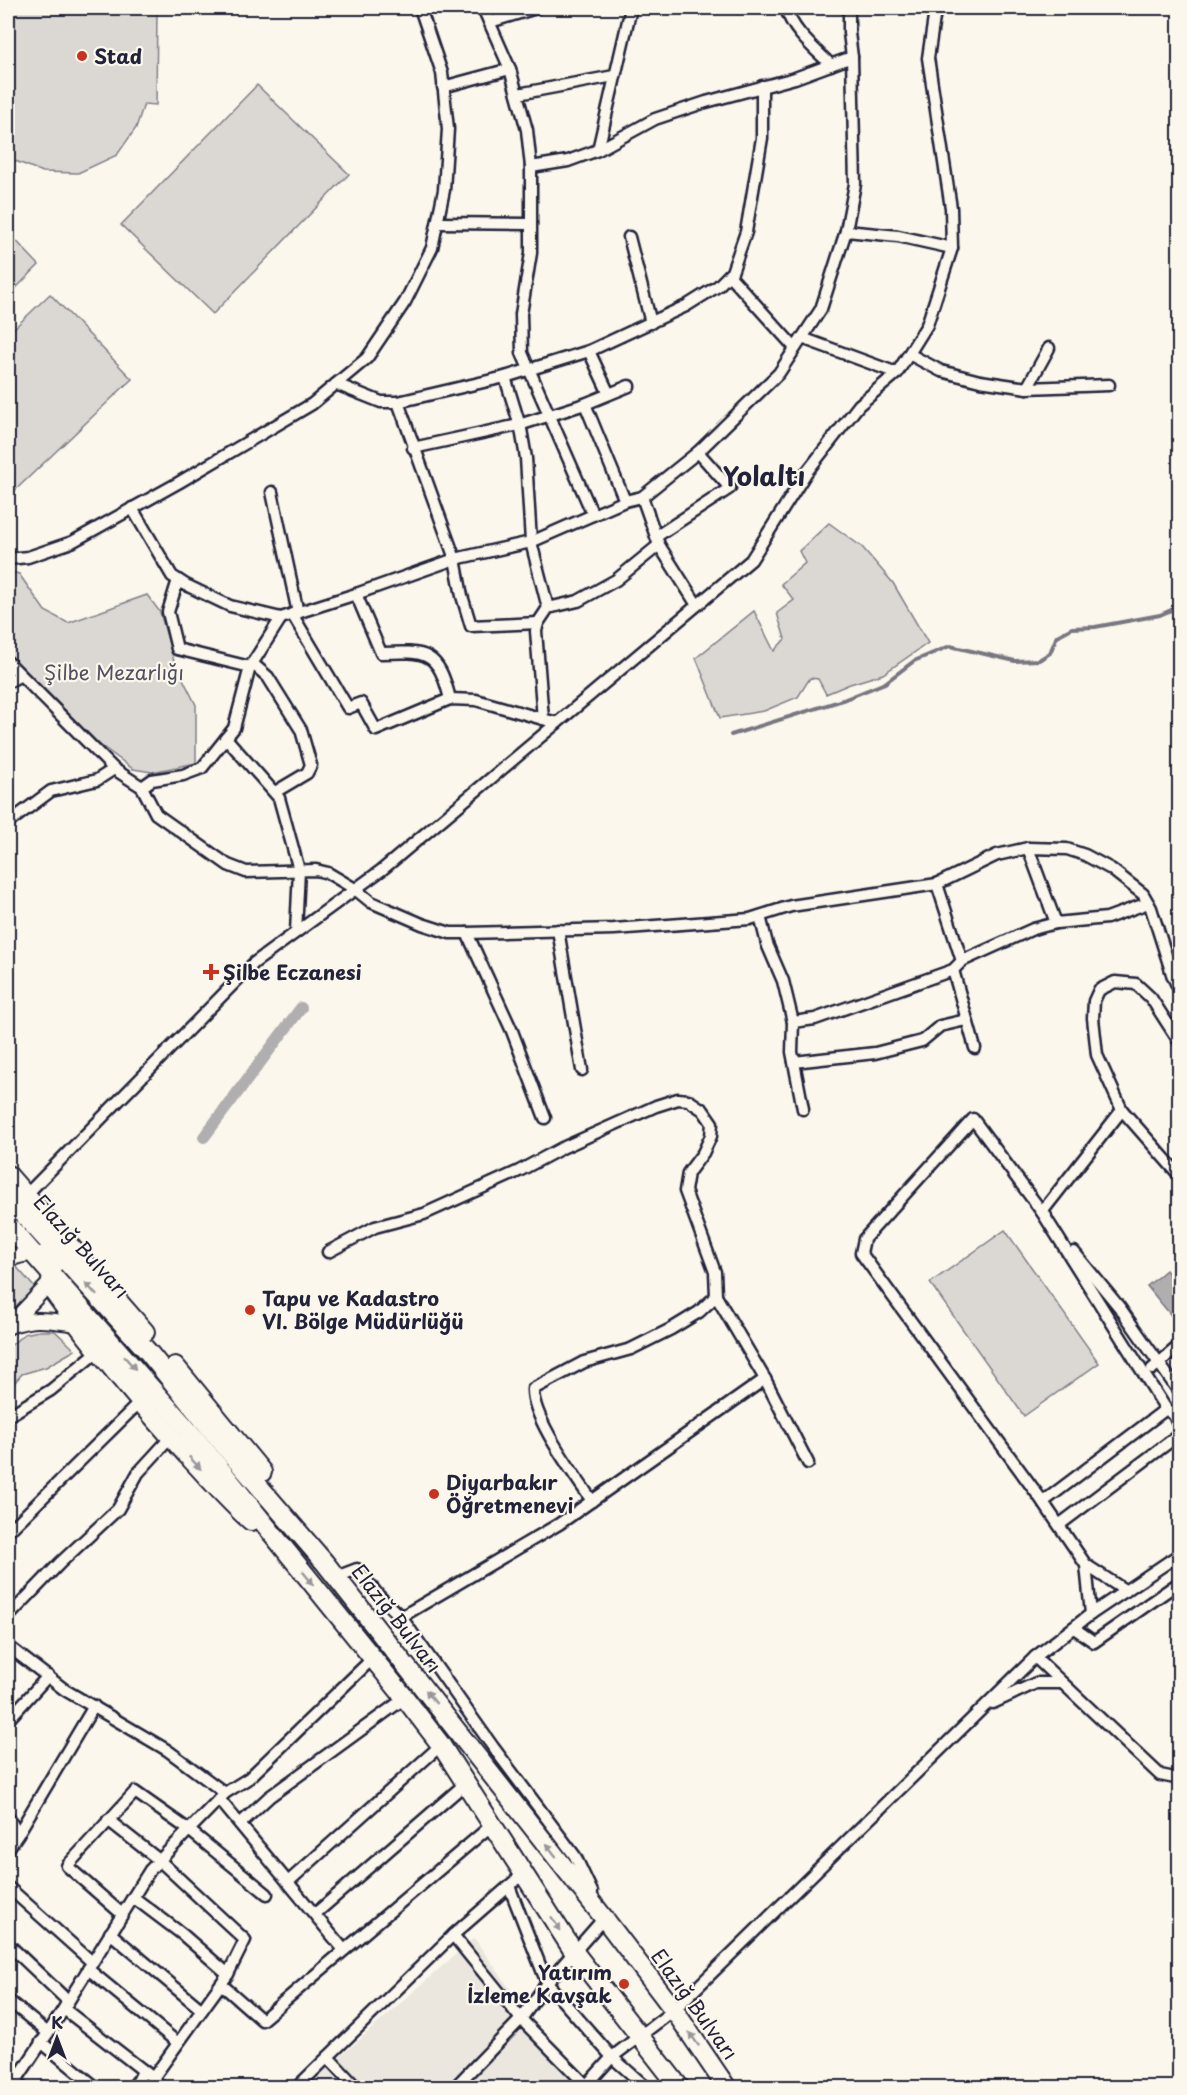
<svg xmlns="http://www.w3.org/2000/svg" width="1187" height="2095" font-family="'Playpen Sans',sans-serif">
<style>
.built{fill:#ebe7df}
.green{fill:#dbd8d3;stroke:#7e7d87;stroke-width:1.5}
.water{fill:#b1aeb0;stroke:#787681;stroke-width:1.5}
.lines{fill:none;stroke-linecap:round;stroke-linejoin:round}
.stream{stroke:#787681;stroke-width:4}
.canal{stroke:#b1aeb0;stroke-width:12}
.minor-casing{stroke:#22223b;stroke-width:15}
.tertiary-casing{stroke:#22223b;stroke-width:18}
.trunk-casing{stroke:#22223b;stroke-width:22}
.minor{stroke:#fbf7ec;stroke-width:10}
.tertiary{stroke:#fbf7ec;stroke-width:14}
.trunk{stroke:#fbf7ec;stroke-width:18}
.oneway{fill:#99979c}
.poi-dot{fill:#c8321e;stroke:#fbf7ec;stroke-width:2}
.labels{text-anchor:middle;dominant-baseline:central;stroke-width:4.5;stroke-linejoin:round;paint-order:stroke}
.poi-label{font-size:20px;font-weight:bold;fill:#22223b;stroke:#fbf7ec;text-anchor:start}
.park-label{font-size:20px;fill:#505061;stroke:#fbf7ec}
.street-label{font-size:20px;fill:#22223b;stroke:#fbf7ec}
.district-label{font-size:26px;font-weight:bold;fill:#22223b;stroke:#fbf7ec}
</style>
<rect width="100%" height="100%" fill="#fbf7ec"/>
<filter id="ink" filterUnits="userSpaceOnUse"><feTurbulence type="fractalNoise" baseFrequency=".0167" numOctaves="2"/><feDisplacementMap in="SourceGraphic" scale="12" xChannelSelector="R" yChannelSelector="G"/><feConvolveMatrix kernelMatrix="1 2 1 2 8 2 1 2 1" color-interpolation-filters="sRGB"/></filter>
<g filter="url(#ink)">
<polygon class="built" points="474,1938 554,2050 593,2088 305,2088"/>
<g class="green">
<polygon points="8,8 157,8 156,105 144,104 136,128 117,155 78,173 43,172 13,160 8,156"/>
<polygon points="257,85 349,174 213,314 121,225"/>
<polygon points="8,232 39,265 8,296"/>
<polygon points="50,294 132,379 8,497 8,334"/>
<polygon points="829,523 862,547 893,583 928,643 883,674 850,684 826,694 818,679 810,678 798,697 764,711 720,718 696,658 754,611 774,651 785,639 777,613 794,600 781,584 805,563 799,551"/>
<polygon points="8,571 19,574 45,611 68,623 147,595 160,612 174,661 196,705 196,763 152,772 133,769 99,744 8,653"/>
<polygon points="1005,1230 1099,1363 1024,1416 930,1283"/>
<polygon points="14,1264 35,1288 8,1316 8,1267"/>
<polygon points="39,1331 55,1331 75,1350 46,1367 22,1374 8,1390 8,1348 24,1334"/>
</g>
<polygon class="water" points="1166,1270 1179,1287 1179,1315 1174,1319 1147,1286"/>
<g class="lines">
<polyline class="stream" points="731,735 843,700 885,683 914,661 950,646 1015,661 1039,660 1050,653 1057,636 1072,628 1095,627 1160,615 1180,606"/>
<polyline class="canal" points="204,1137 301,1008"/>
<defs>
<g id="minor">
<polyline points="483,8 510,69 527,130 531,167 531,253 521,314 522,353 593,515"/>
<path d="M786,8C792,31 815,49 831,65"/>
<polyline points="490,22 536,8"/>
<polyline points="443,87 510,69"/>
<polyline points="518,94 614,76"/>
<polyline points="598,150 631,8"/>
<polyline points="531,167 568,161 598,150 655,119 706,102 795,78 852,57"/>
<polyline points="438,223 531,224"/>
<polyline points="846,231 898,236 952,248"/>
<polyline points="629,237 651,323"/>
<polyline points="729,275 795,348"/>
<polyline points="802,338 897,373"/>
<polyline points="589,351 609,394"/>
<polyline points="909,354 941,371 980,381 1027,388 1109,385"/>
<polyline points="505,377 521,429 526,458 531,542 548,608"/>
<polyline points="336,384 381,402 398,402 505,377 589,351 686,306 718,286 732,272 746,232 762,138 762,86"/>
<polyline points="1027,388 1049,348"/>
<polyline points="398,402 455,559 462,596 471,626 538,623"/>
<polyline points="585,404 625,501"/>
<polyline points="413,448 519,425 585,404 629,386"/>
<polyline points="272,492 298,613"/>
<polyline points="642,497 659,545 697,605"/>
<polyline points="132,508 172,576 186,585 230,606 281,618 356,594 455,559 531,542 625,501 642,497 698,452 779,373 821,309 846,231 855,184 852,57 849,33 849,8"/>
<polyline points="657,536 730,488 698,452"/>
<polyline points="8,559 28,557 72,542 178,483 312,404 367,358 405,302 432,248 444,190 448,129 442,73 420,8"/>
<polyline points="178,580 168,612 177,649 250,667"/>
<path d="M356,594L381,653C427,651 438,651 450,699"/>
<polyline points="292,614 348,708 361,703 376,730 450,699 476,700 557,723"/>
<polyline points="281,618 250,667 234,728 202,768 183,775 152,780 142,787 156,814 228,865 246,872 316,870 328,873 355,889 371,902 422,924 450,933 467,933 614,929 750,919 791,906 937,884 997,855 1028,848 1067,849 1085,855 1111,869 1143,894 1151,908 1173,977 1180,991"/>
<polyline points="8,662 114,769 142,787"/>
<polyline points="252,663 268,677 301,730 311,765 307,773 275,792"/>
<polyline points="8,682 19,676"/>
<polyline points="543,719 536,631 538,623 548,608 578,601 616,580 659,545"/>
<polyline points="226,738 279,798 299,870 296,932"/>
<polyline points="8,823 51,791 97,780 114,769"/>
<polyline points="1028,848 1056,923"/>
<polyline points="937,884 962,961"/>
<polyline points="760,916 767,944 783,981 793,1022 792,1052 803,1109"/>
<polyline points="558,930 582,1070"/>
<polyline points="467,933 512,1031 545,1118"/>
<polyline points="953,970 975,1048"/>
<polyline points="793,1022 815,1019 953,970 962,961 1033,929 1056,923 1107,918 1148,903"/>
<polyline points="1180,1043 1151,998 1136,984 1115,982 1099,990 1094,1001 1093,1018 1097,1055 1122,1110 1180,1176"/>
<polyline points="794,1062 875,1053 922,1041 940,1026 966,1020"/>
<polyline points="25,1196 254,963 383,869 751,560 806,473 859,405 897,373 927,325 952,248 951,208 928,58 935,11 938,8"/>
<polyline points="1046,1216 1042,1212 1122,1110"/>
<polyline points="328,1252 375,1227 424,1214 519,1171 562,1148 656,1106 678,1099 688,1100 703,1110 712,1123 711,1136 703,1153 688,1173 685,1191 715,1272 716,1296"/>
<polyline points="1074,1252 1120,1308 1180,1393"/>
<polyline points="1152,1369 1180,1345"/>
<polyline points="8,1416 51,1390 97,1352"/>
<path d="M592,1501C575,1475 532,1419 533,1389L584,1362L631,1349L671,1329L699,1312L716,1296L765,1379L808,1463"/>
<polyline points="1043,1502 1166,1409"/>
<polyline points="8,1523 13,1527 140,1402"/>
<polyline points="1059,1525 1180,1434"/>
<polyline points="1086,1565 1126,1591"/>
<polyline points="336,1577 357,1569 379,1596 401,1617 493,1747 575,1856 592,1892"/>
<polyline points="1091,1614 1180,1554"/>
<polyline points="8,1617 60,1563 118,1509 138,1473 171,1437"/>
<polyline points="401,1617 559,1524 765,1379"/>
<polyline points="1074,1628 1094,1642 1180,1582"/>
<polyline points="8,1646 65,1690 167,1750 225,1793"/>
<polyline points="1035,1657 1160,1775 1180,1779"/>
<polyline points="993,1703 1036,1683 1062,1683"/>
<polyline points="8,1720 48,1676"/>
<polyline points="219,1799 344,1950"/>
<polyline points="8,1817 18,1834 8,1849"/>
<polyline points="108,1820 159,1860 245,1940 228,1974 153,2078"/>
<polyline points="240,1824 269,1797 405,1698"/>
<polyline points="18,1834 94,1706"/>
<polyline points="288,1882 441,1745"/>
<polyline points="509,1886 547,1983 612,2057 647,2088"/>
<polyline points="8,1887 92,1962"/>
<polyline points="133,1897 182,1934 228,1974"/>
<polyline points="122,1914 67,1866 135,1792 189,1830 267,1894"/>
<polyline points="315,1914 466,1783"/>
<polyline points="110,1933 202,2010"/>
<polyline points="453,1935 521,2019 589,2088"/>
<polyline points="8,1944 68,2001"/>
<polyline points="88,1969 178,2043"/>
<polyline points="221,1984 262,2020 493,1824"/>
<polyline points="8,2000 48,2033"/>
<polyline points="64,2009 153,2078 161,2088"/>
<polyline points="41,2042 97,2088"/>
<polyline points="328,2057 357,2088"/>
<polyline points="8,2069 23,2088"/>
<polyline points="11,2088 56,2021 150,1870 225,1793 249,1778 372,1659"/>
<polyline points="132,2088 144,2071"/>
<polyline points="296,2088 453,1935 523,1874"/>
<polyline points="454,2088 521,2019 547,1983 604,1918 602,1915"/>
<polyline points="584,2088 612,2057 674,2010 1035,1657 1091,1614 1086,1565 1043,1502 861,1253 864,1239 973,1119 1042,1212 1166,1409 1174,1415 1180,1429"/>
</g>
<g id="tertiary">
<path d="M8,1260C25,1252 42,1253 60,1256L51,1273L48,1285L8,1327"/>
<path d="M9,1326C41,1315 51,1322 82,1324"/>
</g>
<g id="trunk">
<polyline points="8,1175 145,1332"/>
<polyline points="8,1197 149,1353 232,1455 325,1563 604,1918 674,2010 727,2088"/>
<polyline points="8,1225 195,1438 405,1698 441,1745 574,1952 680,2088"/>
<path d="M52,1290C94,1348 139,1402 187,1455C208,1477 228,1501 251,1521"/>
<polyline points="175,1366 262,1472"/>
</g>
</defs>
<use href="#minor" class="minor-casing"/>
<use href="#tertiary" class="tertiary-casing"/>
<use href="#trunk" class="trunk-casing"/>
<use href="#minor" class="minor"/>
<use href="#tertiary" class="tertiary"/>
<use href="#trunk" class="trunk"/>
</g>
<defs><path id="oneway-solid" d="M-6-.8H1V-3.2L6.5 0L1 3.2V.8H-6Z" transform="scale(1.5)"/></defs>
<g class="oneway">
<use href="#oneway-solid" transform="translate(91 1289) rotate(-132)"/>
<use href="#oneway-solid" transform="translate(130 1363) rotate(49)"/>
<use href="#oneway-solid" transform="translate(195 1463) rotate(47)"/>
<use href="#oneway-solid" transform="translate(308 1578) rotate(51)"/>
<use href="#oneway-solid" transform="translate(431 1697) rotate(-128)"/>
<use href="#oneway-solid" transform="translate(551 1850) rotate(-128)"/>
<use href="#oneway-solid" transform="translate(556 1924) rotate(57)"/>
<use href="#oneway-solid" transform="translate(694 2039) rotate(-125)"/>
</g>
</g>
<g class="poi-dot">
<circle cx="82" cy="56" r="6"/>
<path d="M208 963h6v6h6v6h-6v6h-6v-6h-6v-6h6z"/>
<circle cx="250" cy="1310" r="6"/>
<circle cx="434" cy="1494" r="6"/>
<circle cx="624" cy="1984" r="6"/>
</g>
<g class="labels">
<g class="poi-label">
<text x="94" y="56">Stad</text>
<text x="223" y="972">Şilbe Eczanesi</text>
<text x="262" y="1298">Tapu ve Kadastro<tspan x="262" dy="23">VI. Bölge Müdürlüğü</tspan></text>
<text x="446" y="1482">Diyarbakır<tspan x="446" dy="23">Öğretmenevi</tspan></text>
<text x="612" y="1972" text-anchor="end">Yatırım<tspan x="612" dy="23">İzleme Kavşak</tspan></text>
</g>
<g class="park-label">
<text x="114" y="672">Şilbe Mezarlığı</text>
</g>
<g class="street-label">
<text transform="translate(82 1246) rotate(48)">Elazığ Bulvarı</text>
<text transform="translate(397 1618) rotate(52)">Elazığ Bulvarı</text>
<text transform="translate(695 2004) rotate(54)">Elazığ Bulvarı</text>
</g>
<g class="district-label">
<text x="764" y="475">Yolaltı</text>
</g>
</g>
<rect width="1187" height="2095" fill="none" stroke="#fbf7ec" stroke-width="30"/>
<rect x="15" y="15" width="1157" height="2065" fill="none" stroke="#22223b" stroke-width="2" filter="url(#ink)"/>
<g transform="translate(57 2038)" stroke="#fbf7ec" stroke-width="4.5" paint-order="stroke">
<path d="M0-4.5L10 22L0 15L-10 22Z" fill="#22223b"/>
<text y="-9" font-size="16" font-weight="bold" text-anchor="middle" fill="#22223b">K</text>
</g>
</svg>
